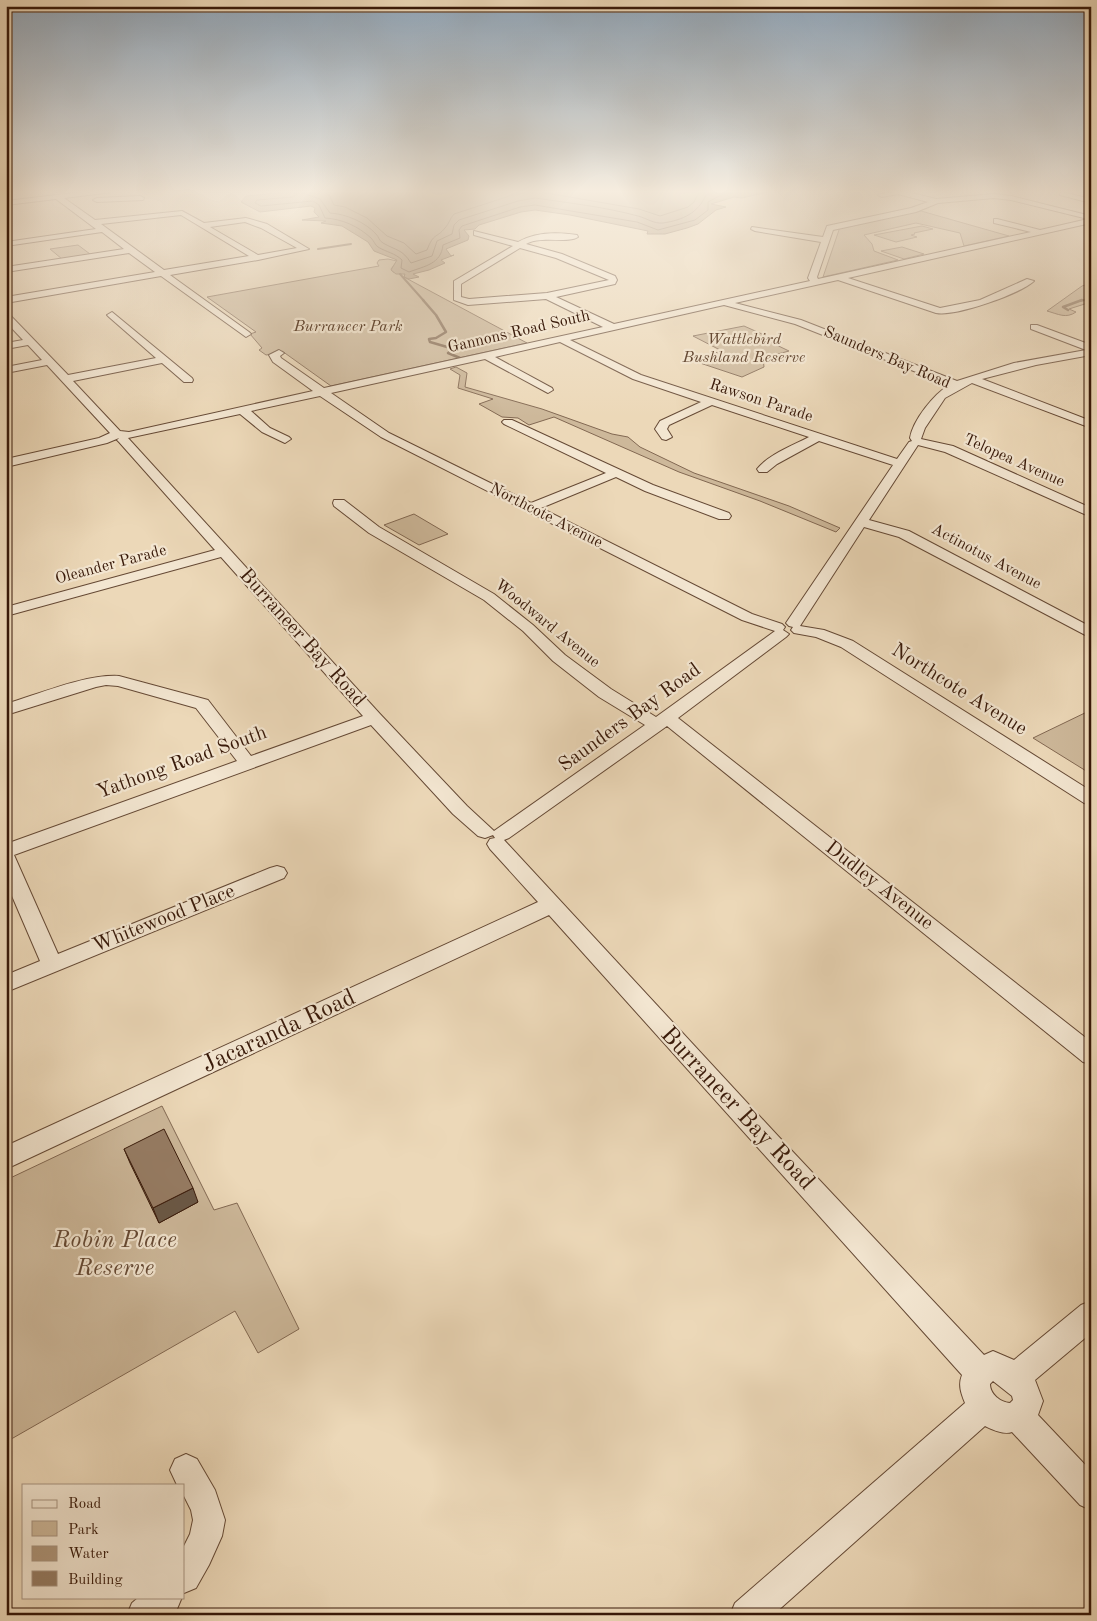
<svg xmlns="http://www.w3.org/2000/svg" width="1097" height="1621" font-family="'Old Standard TT',serif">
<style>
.green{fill:#cdb89a;stroke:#826852}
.water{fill:#af977c;stroke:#7f654e}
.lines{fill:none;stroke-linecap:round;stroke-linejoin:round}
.shore{stroke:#745842;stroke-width:1}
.stream-far1{stroke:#7f654e;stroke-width:2}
.stream{stroke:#7f654e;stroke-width:2.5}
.minor-casing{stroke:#654935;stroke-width:2}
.minor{fill:#f3e6d1;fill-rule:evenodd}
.wall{fill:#816b56;stroke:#381909}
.shaded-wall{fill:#695746;stroke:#381909}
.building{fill:#967c64;stroke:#381909}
.labels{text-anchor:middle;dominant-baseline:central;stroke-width:4.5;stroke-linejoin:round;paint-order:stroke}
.far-park-label{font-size:16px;font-style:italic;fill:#654934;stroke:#f3e6d1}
.far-street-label{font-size:16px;fill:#381909;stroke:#f3e6d1}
.street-label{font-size:20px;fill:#381909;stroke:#f3e6d1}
.near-street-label{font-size:24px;fill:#381909;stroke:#f3e6d1}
.near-park-label{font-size:24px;font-style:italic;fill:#654934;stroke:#f3e6d1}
</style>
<rect width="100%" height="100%" fill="#ecd8b8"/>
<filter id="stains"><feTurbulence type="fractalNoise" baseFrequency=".004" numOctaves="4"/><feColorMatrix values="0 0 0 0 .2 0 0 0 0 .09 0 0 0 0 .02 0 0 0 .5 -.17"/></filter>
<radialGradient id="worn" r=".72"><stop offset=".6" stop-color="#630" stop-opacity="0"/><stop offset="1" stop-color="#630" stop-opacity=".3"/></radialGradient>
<g class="green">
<polygon points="921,211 1009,236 964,246 960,233 916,223 864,235 872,244 874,251 898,260 823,277 840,227"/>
<polygon points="922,226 933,229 914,233 915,234 911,235 917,237 896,242 874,235"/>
<polygon points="78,245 90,254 62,259 50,249"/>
<polygon points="902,247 924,254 904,259 881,251"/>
<polygon points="388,259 397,261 391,269 393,272 406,274 404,277 527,343 331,386 282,351 280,353 266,355 259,350 262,348 250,334 256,332 207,297 379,266 377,263 379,260"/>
<path d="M1091,283V302L1069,309L1076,312C1066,319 1058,314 1047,311L1082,286Z"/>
<polygon points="744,326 771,338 766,340 789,351 763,358 764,367 742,377 691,360 722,351 693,336"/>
<polygon points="456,367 467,373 465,387 542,409 612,434 628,437 640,447 694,473 789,506 840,528 836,532 760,501 679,472 554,417 529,425 518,418 502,417 479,404 493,399 458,388 460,375 450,369"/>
<polygon points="414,514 448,534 419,545 384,525"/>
<polygon points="1091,710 1091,774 1033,738"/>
<polygon points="162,1106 214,1210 237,1203 299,1329 258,1353 235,1311 6,1442 6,1180"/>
</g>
<polygon class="water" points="308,190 831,190 768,192 742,198 734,197 711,204 726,207 716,210 698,224 687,228 665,234 647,234 648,231 570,215 535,210 521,212 479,225 475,229 464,230 469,236 468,240 446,249 451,256 454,255 441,260 445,263 429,270 413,274 419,277 409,279 404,277 405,274 396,274 391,270 397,260 374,251 368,242 342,226 321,223 326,221 302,220 319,217 314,212 315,208 311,206 260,212 241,202 246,196"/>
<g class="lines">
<g class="shore">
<path d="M297,190V194L293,197L257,200L255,203L261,206L313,201L319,205L325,218C342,219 358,226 371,238C374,241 375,245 378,247C386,252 395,253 402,260L401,268L409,272C425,266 441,264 443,245L460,238L459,230L462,226L520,207L535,205L637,222L658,230L695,220L708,210V202L723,194L753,190"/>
<path d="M304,190L305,194L320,199L330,213C346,214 365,222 376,234C379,237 379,241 383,243C397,251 402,249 411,263L432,256L437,241L452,234L454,225L459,220L518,201L535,198C569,203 605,207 638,216C646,218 654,224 663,223C683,220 698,213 706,195L720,190"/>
<path d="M321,190L329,195L334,205L345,207L367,218L387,236L404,243L416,254L427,250C434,232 436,239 445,228C449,224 450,218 454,214L516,194L535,191L639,209L660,216L688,207L694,202L700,190"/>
</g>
<g class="stream-far1">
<polyline points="318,249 351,244"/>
<polyline points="400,274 424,301"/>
<polyline points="1079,301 1091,299"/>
</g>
<g class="stream">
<polyline points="423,300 436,315 446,332 436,338 429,339 430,342 454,349 448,353 460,358"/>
<polyline points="1068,310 1063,307 1082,300"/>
</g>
<defs>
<g id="minor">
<path d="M99,190H116L113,192L64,198L95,220L182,211L204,223L246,218L267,224L309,249L258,260L170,275L249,332L251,334L246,337L161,276L6,303V297L155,272L129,253L6,272V267L124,249L102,232L6,246V242L96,229L56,199L6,205V201ZM181,215L249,256L164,270L101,224ZM245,222L261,228L297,248L258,255L210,227Z"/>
<polygon points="201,190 241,190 238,192 204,192"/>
<path d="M900,190H912L908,192L936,199L994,194L1011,196L1091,216V223L848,278L940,308L980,300L1027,279L1034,281C1020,294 955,317 936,313L838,280L735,303L801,320L957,381L1014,363L1086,350L1031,329V325H1037L1091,345V355L1036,365L982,379L1091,421V428L972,383L945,398L925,428L921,439L953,446L1091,508V517L945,452L918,445L869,520L909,531L1091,627V638L899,537L864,527L800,626L824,630L853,641L1091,791V805L1084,803L841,647L816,637L794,633L791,630L793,627L789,626L786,623L893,465L819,441L777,464L767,472H759L757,469C769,454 792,446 809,437L712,405L669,425L667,429L672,437L666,440L662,439L655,429L660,421L701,402L633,379L560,342L495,357L552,388L553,390L548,393L485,359L331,393L389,433L531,503L606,473L504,424L502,422L504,420H512L653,485L729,513L731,516L729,519H719L645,491L616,477L541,508L752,614L782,624L785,627L783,630L789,634L786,637L678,718L1091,1042V1064L1083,1062L667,726L509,838L504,840L778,1136L984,1355L993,1351L1014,1360L1081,1305L1091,1301V1333L1035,1380L1043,1401L1038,1415L1091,1471V1510L1080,1505L1012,1432C1004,1435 993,1430 985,1426L773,1615H730L735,1603L965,1403C961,1393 958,1385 962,1375L549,915L6,1169V1146L538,902L490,849L487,844L490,839L495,838L493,835L485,838L478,836L453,814L371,725L14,855L58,954L270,868L277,866L284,868L287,873L284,878L6,992V975L40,961L6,882V844L237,761L196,708L118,686L106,685L96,687L6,715V704C39,694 86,674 119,676L208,700L251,756L363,716L221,557L6,616V607L215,550L119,442L117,440L119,438L107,443L6,467V459L99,438L110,433L47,365L6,373V367L42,360L28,345L6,349V343L23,340L6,322V313L9,314L68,375L156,358L109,317L107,315L112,312L192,378L193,380L192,382H184L162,363L73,381L120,431L129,432L313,391L273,362L269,355L279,350L284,353L280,356L281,358L324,388L603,327L546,299L468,305L454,300V281L513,246L474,235V231L518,242C535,232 558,232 577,235L578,237C568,244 542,235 526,244L562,254L615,276L617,280L615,284L556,297L614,324L810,281L808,278L821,242L755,231L751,229L752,227L823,237L827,226L911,208L928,202L898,194L882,197L878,195ZM994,198L1011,200L1088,219L1040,230L997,219H994V223L1031,232L818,279L817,277L833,230L916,212L938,203ZM520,248L556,258L609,280L547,293L469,299L461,297V284ZM724,305L795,324L949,385C934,394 913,420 910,438L912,441L909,442L897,459L641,375L570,340ZM320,396L381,437L742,620L775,631L656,717L611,689L565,655L533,625L494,594L379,527L344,500H334L333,503L334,506L369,533L484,600L523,631L553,661L599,697L645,725L494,831L467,806L380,714L128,438L240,414L262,432L285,443L291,439L289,437L270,428L251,411ZM993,1381L1012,1396L1013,1400L1010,1403C1000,1402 990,1394 990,1384Z"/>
<polygon points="1062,192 1091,199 1091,203 1060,195 1060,193"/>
<polygon points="140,196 144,198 143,200 97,202 93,200 97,198"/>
<polygon points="186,1454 197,1459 215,1490 225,1520 222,1536 209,1565 196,1588 184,1593 184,1546 190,1534 193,1520 191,1510 184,1496 184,1485 177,1485 170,1470 175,1459"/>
<polygon points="139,1597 182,1597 177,1609 170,1615 127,1615 132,1603"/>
</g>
</defs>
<use href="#minor" class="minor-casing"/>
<use href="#minor" class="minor"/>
</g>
<polygon class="wall" points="124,1149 198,1202 159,1223 130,1163"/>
<polygon class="shaded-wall" points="193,1188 198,1202 159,1223 153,1208"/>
<polygon class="building" points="164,1129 193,1188 153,1208 124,1149"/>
<linearGradient id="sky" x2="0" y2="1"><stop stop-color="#91a8bd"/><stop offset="0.46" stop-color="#f6eddf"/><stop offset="1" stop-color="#f6eddf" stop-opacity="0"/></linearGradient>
<rect width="1097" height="417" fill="url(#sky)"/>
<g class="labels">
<g class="far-park-label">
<text x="348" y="327">Burraneer Park</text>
<text x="744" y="340">Wattlebird<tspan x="744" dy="18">Bushland Reserve</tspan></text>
</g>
<g class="far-street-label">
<text transform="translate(519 332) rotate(-13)">Gannons Road South</text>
<text transform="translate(887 358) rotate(23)">Saunders Bay Road</text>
<text transform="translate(761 401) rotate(18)">Rawson Parade</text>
<text transform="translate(1014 461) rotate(24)">Telopea Avenue</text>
<text transform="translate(546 516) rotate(27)">Northcote Avenue</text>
<text transform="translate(986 557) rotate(28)">Actinotus Avenue</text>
<text transform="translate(111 565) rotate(-15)">Oleander Parade</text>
<text transform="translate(547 624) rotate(39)">Woodward Avenue</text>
</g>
<g class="street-label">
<text transform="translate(302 638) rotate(48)">Burraneer Bay Road</text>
<text transform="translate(959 690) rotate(32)">Northcote Avenue</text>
<text transform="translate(630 718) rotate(-36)">Saunders Bay Road</text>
<text transform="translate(182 763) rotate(-20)">Yathong Road South</text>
<text transform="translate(879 886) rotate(38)">Dudley Avenue</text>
<text transform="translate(164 919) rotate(-22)">Whitewood Place</text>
</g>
<g class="near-street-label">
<text transform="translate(279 1032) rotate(-25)">Jacaranda Road</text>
<text transform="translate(737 1109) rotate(47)">Burraneer Bay Road</text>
</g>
<g class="near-park-label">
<text x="115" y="1241">Robin Place<tspan x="115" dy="28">Reserve</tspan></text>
</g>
</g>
<rect width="1097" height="1621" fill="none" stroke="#ecd8b8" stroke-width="25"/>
<rect x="8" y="8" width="1082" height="1606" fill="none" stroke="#381909" stroke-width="2.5"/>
<rect x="12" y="12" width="1072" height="1596" fill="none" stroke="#381909"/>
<rect x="22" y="1484" width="162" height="115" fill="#f3e6d1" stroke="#a89481"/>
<rect x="32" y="1500" width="25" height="8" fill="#f3e6d1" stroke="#a89481"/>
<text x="68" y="1508" font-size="15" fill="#381909">Road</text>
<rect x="32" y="1521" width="25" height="15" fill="#cdb89a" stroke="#a89481"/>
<text x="68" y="1534" font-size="15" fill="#381909">Park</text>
<rect x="32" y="1546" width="25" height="15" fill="#af977c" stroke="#a89481"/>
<text x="68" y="1558" font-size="15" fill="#381909">Water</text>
<rect x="32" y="1571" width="25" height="15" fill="#967c64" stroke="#a89481"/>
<text x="68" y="1584" font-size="15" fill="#381909">Building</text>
<rect width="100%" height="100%" filter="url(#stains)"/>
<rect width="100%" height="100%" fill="url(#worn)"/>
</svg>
